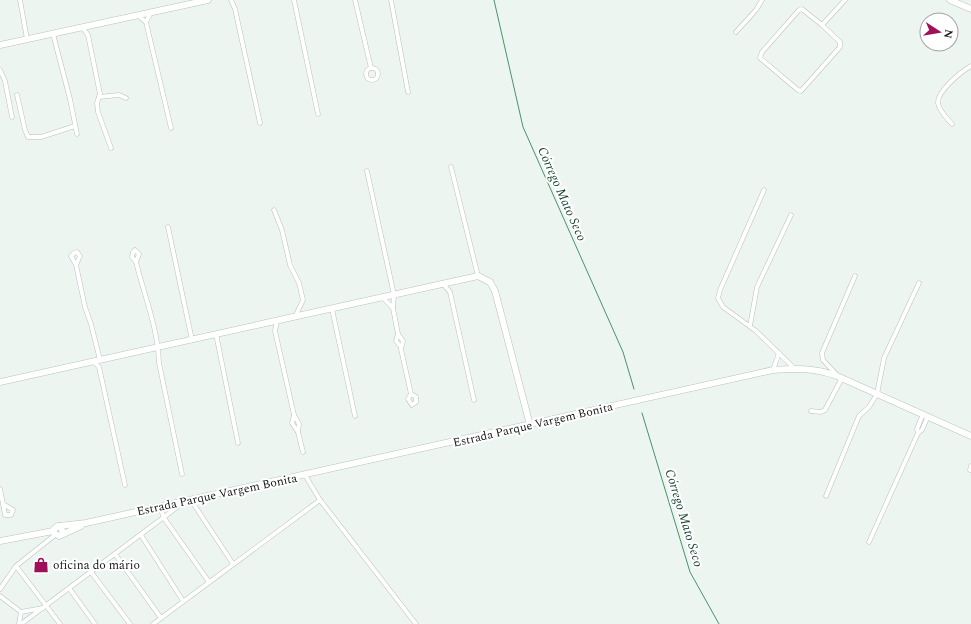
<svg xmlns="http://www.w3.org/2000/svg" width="971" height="624" font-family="Spectral,serif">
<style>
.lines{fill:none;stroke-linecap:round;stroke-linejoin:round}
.stream{stroke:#479270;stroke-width:1}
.street-casing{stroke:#b9c0bc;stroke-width:5}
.secondary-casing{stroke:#b9c0bc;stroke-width:7}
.street{stroke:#fff;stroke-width:4}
.secondary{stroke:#fff;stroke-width:6}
.labels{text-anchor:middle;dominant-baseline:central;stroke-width:4;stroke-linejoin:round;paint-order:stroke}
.street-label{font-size:12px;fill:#151816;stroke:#fff}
.poi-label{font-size:12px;fill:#151816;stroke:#fff;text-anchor:start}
.water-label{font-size:13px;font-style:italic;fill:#15422f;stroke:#fff}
</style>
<rect width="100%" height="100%" fill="#edf5f1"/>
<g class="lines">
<g class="stream">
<polyline points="494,0 523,127 623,352 634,389"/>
<polyline points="642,413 690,572 719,624"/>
</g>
<defs>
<g id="street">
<polyline points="20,0 27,39"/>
<polyline points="231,0 235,9 260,123"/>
<polyline points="294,0 318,114"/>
<polyline points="355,0 371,68"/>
<polyline points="391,0 408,92"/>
<polyline points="137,15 146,22 171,128"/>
<polyline points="146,22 151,12"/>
<polyline points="822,25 802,9 799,10 762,52 760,58 798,90 801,91 840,47 840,42 822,25 845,0"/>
<polyline points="82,27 88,35 100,94 97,103 98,112 111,148"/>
<polyline points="736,32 756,10 762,0"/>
<polyline points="53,34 70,99 77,134"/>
<circle cx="372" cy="74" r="6"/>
<polyline points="0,70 5,81 12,117"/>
<polyline points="17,95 25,130 28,137 41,137 75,126"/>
<polyline points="99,97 119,95 126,98"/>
<path d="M952,124C947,118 939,111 938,103C937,91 962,71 971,66"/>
<polyline points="451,167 478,276"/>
<polyline points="367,171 394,295 393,308 398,334 396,341 401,347"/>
<polyline points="764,190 720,290 718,298 723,307 756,331 794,368"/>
<polyline points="274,210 282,230 290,265 299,283 303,300 295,317"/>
<polyline points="168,227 192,340"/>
<path d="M136,262L132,257L133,252L135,250L139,254L136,262C144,295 158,328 159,363L182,474"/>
<polyline points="76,265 71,256 74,253 77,252 80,256 76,265 85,307 91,324 100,360"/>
<polyline points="444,285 450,292 474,400"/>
<polyline points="383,298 393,308"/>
<polyline points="332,309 355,416"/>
<polyline points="277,321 275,331 294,415 292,423 298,432 303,452"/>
<polyline points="750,326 757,287 791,215"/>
<polyline points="216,334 238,443"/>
<polyline points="398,334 403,341 401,349 411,394 408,399 412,405 416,402 416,397 411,394"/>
<polyline points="93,361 99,367 125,485"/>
<polyline points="773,370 779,353"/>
<polyline points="837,375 823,360 822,353 855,276"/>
<polyline points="811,411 821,412 825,410 842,378"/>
<polyline points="294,415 299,424 298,432"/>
<polyline points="918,433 922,430 928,416"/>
<polyline points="970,470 971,466"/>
<polyline points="305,475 320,500 416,624"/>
<polyline points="0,489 3,504 13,510 11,515 5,515 3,504"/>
<polyline points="826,496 859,416 869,407 877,394 884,358 919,283"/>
<polyline points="191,500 233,564"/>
<polyline points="160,507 164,518 209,582"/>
<polyline points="141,535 183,601"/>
<polyline points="869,542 918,433 917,429 923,414"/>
<polyline points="115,554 161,618"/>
<polyline points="16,566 60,624"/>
<polyline points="91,572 130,624"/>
<polyline points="69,588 95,624"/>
<polyline points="0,589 16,566 55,535"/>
<polyline points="0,596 21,612 43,608"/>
<polyline points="19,624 21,612"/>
<polyline points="21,624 184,502"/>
<polyline points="153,624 320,500"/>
</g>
<g id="secondary">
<polyline points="950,0 971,9"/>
<polyline points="0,45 208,0"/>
<polyline points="0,382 478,276 490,282 495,291 530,425"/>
<path d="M59,526L86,523L773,370C796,368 815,368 837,376L971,436"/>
<polyline points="63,534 61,527 58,526 54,529 54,533 59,536 81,526"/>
<polyline points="0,541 53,531"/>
</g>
</defs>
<use href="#street" class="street-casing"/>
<use href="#secondary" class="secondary-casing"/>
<use href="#street" class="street"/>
<use href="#secondary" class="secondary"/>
</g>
<defs>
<symbol id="shop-bare" viewBox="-9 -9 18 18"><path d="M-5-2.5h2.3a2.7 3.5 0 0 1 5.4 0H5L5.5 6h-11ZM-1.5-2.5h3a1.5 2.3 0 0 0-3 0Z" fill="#9f1059" stroke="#fff" stroke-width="2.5" paint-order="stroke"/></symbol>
</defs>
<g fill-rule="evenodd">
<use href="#shop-bare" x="30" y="554" width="22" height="22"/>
</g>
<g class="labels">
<g class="street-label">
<text transform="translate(533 425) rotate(-13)">Estrada Parque Vargem Bonita</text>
<text transform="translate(217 495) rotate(-12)">Estrada Parque Vargem Bonita</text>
</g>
<g class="poi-label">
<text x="53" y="565">oficina do mário</text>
</g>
<g class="water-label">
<text transform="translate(562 194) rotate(66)">Córrego Mato Seco</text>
<text transform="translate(684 518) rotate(73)">Córrego Mato Seco</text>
</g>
</g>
<g transform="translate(939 32) rotate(102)"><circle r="19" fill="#ffffff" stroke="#a1a3a2"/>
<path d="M0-3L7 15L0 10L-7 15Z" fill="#9f1059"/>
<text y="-6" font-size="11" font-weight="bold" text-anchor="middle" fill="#151816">N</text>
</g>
</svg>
